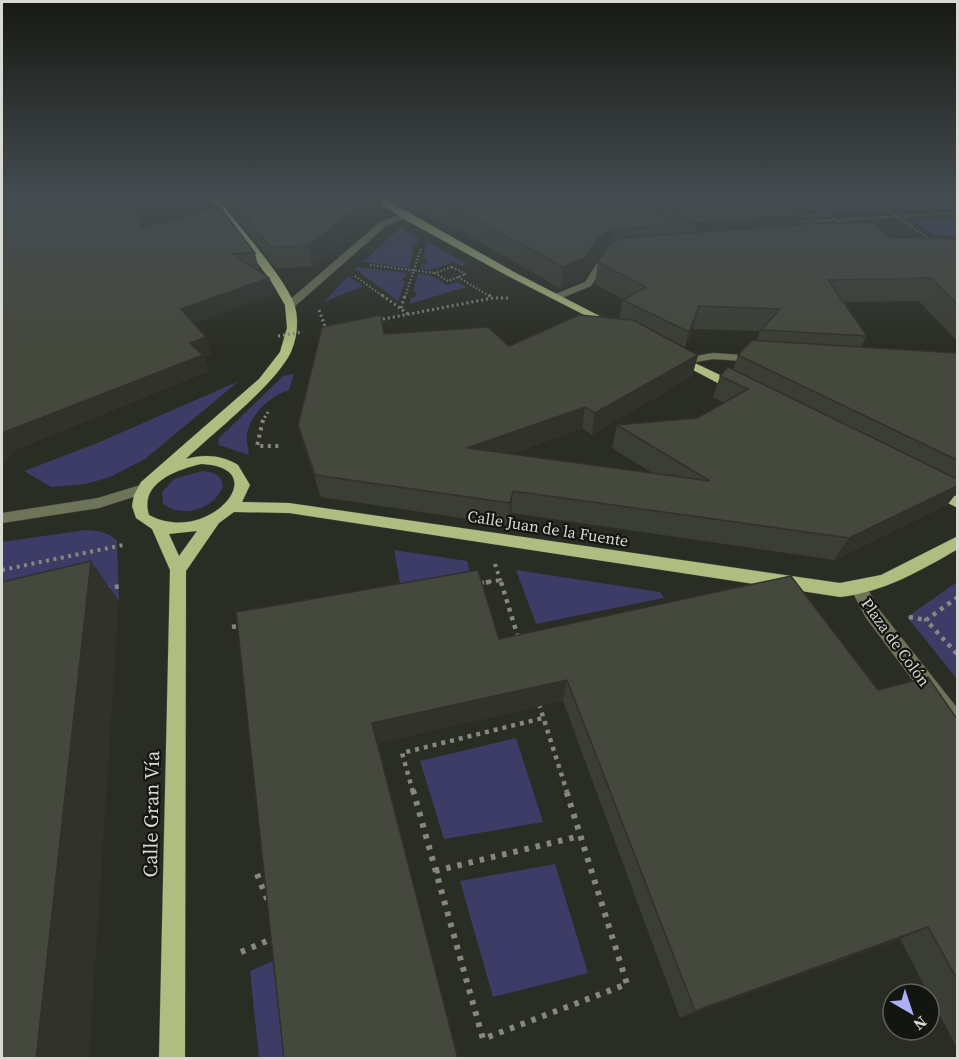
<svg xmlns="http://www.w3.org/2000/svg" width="959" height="1060" font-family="'Source Serif 4',serif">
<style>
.green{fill:#3c3c67}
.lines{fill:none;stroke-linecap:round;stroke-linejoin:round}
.minor-casing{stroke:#46493f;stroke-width:1}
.major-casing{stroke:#46493f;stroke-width:1}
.path-far4{stroke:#85887f;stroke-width:2;stroke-dasharray:1.5 2;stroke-linecap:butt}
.path-far3{stroke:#85887f;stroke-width:3;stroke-dasharray:2 3;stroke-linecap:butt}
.path-far2{stroke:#85887f;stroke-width:4;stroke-dasharray:3 4.5;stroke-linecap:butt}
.path-far1{stroke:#85887f;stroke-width:4.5;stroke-dasharray:4 5;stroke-linecap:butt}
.path{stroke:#85887f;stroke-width:6;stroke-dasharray:4.5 7;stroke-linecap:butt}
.minor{fill:#6d7457;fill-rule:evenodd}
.major{fill:#afbd80;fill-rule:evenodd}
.path-bridge{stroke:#85887f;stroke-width:3;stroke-dasharray:2 3;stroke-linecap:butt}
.wall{fill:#3b3e34;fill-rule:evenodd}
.shaded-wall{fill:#30322b}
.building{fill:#45483d;stroke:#30322b;stroke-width:1.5}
.labels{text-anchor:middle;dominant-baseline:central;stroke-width:4.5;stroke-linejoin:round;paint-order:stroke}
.street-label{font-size:16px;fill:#d7d9d2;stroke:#131510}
.near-street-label{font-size:20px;fill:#d7d9d2;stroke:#131510}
</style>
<rect width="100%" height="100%" fill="#2a2d23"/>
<g class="green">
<polygon points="881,199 928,199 942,208 898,211"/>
<polygon points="863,201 878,212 830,213 817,206"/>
<polygon points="957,219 957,236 934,235 913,221"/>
<polygon points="400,228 419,238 416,245 412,245 411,249 414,250 409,268 363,262"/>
<polygon points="427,242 467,264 461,266 454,262 430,270 420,269 421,264 426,264 427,258 423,258"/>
<polygon points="358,267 408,273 401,281 405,281 398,301 355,269"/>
<polygon points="418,274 430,275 447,285 457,282 466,287 409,304 411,298 415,297 417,292 413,291"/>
<polygon points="348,276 363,286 324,302"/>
<path d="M294,374L289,390C272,395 253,412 248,430C245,437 248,447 249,455L219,445L218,439L283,376Z"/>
<polygon points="239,381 145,459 110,477 86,484 51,487 24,471 95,444"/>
<path d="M202,471C213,472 221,474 223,486C215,509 183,519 163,504L162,492L174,479Z"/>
<path d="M85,530C98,531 108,531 117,541L119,601L2,630V542Z"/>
<polygon points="394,550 467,561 470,574 401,588"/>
<polygon points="516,570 660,592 664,598 536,624"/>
<polygon points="957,582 957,679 907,617"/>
<polygon points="516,738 543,822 444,839 420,761"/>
<polygon points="555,864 588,973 493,997 460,881"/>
<polygon points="273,961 284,1058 259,1058 250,971"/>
</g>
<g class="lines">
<defs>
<g id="minor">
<polygon points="399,199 412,199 386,208 382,206"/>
<polygon points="402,214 409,216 386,226 294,307 286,307 286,303 380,222"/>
<polygon points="602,256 609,258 591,286 559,299 553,299 553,295 585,282"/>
<polygon points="713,353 758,356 764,359 758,362 713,359 684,364 678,361 684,358"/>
<polygon points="144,484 149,486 151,489 149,492 99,508 2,523 2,513 98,498"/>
<polygon points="859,582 865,584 878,608 958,709 958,734 951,731 866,618 851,589 853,584"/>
</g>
<g id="major">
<path d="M210,199H218C235,221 290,284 295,307C299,321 297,338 291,352C276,384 213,433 186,459C204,454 222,455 238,465L250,485L242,502L289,503L840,583L881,575L958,536V549C920,571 884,592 840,597L289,513L234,512L219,523L186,571L185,1058H159L170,570L152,529L136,518L132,506L134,495L141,482L259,379L280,352L287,328L285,305L271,281ZM201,464C277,467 208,547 149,515C139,483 176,470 201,464ZM197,531L179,556L169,534Z"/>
<polygon points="375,199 385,199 514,272 619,326 610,328 508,276 402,218"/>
<polygon points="678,355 741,385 743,388 741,391 733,391 674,360 672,358"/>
<polygon points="934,486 958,497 958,508 929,494 927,491"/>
</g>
</defs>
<use href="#minor" class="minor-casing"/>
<use href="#major" class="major-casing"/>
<g class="path-far4">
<polyline points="790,199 801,205 848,199"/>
<polyline points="871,199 931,240"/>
<polyline points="944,199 958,207"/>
<polyline points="808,204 847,226"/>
<polyline points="800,213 805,216 824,214"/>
<polyline points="799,222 958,213"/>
<polyline points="370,265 435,273"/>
<polygon points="452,267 466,274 448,281 435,273"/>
<polyline points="355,276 384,297"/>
<polyline points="458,277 491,297"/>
<polyline points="405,297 421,248"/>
</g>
<g class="path-far3">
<polyline points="382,295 408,314"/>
<polyline points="489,295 493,298"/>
<polyline points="401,308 405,295"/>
<polyline points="319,310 326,329"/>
<polyline points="378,320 493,298 510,298"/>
<polyline points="262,422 268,412"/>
</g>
<g class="path-far2">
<polyline points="263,420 257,446 280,446"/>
<polyline points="495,564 501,583"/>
<polyline points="2,570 123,545"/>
<polyline points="481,583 500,580"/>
</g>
<g class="path-far1">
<polyline points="501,582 518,637"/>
<polyline points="477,584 489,582"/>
<polyline points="106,589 120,586"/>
<polyline points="958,597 926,620 958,655"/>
<polyline points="909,617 926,620"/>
<polyline points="232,627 242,625"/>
<polyline points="539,704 567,792"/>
<polyline points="413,792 402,753 543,718"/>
</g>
<g class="path">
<polyline points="413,790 483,1039 627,984 566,790"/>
<polyline points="435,871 580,836"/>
<polyline points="257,874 268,901"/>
<polyline points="241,952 274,938"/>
</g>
<use href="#minor" class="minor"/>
<use href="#major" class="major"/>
<polyline class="path-bridge" points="278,336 303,332"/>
</g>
<g class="wall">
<polygon points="230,199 381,199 382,209 312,267 276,268 235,217"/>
<path d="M401,199H775L802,214L798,224H820L891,238L957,239V341L919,301L843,302L867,336L861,347L957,353V494H956L947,505L834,560L511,513L508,525L321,497L304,447L298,425L384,334L509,346L619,319L623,299L595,284L598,262L602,256L595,260L582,280L561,289L459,230L402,205ZM693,329L760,331L757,340L738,355L733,369L720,376L713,397L724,403L697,418L617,425L612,448L654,474L512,454L582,428L592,435L692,376L698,355L685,348Z"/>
<polygon points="144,227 255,253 259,269 255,269 269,278 273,294 194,323 212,354 204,357 209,371 13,451"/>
<polygon points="236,612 499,639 878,690 957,719 957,1048 900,939 680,1018 563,701 378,743 458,1059 284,1059"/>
</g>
<g class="shaded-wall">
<polygon points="135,199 137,199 147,242 142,228"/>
<polygon points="367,199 381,199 382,209 312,267 308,246"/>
<polygon points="802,214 795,234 692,244 697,223"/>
<polygon points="613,230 610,251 595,260 582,280 561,289 563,267 598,238"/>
<polygon points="269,278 273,294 187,325 181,309"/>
<polygon points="699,306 693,329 683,355 689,332"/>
<polygon points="206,337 212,354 204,357 209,371 13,451 2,467 2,433 190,343"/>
<polygon points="698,355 692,376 592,435 595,413"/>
<polygon points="585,407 582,428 468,470 467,448"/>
<polygon points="957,486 957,492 947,505 834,560 849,538"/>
<polygon points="513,491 511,513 508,525 510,503"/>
<polygon points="91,561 119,601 89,1059 36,1059"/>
<polygon points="567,680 563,701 378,743 458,1059 372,723"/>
<polygon points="928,927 900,939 680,1018 695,1011"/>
</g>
<g class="building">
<polygon points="18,199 135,199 142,228 219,206 255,253 233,254 269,278 181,309 206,337 190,343 203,355 2,433 2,203"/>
<polygon points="232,199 367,199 308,246 270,247"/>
<polygon points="433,199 632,199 679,224 613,230 598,238 585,258 563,267 459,210"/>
<polygon points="657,199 775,199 802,214 697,223"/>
<polygon points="814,221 820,224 874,223 891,238 957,239 957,304 931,278 828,280 867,336 761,330 780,309 699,306 689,332 623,300 646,287 598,262 609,245 620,238 810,224"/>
<polygon points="381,315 384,334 488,327 509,346 579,315 633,320 698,355 595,413 585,407 467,448 710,481 617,425 697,418 748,389 720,376 728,367 957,479 957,486 849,538 513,491 510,503 315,475 298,425 322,327"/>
<polygon points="752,340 957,353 957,460 738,355"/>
<polygon points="91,561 36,1059 2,1059 2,582"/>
<polygon points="478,570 499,639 791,576 878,690 928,677 957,719 957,979 928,927 695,1011 567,680 372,723 458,1059 284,1059 236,612"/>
</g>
<linearGradient id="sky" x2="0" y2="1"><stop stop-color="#171913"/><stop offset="0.57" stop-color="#444c50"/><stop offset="1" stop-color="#444c50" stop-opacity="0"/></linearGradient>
<rect width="959" height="348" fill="url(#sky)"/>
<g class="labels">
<g class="street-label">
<text transform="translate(548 528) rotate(9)">Calle Juan de la Fuente</text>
<text transform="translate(896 642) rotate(54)">Plaza de Colón</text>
</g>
<g class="near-street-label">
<text transform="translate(151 814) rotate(-89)">Calle Gran Vía</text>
</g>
</g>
<rect width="959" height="1060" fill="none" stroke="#d7d9d2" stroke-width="6"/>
<g transform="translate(911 1012) rotate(141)"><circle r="28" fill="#131510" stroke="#61635e" stroke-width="1.5"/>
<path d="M0-4.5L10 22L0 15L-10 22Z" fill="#adaffb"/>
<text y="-9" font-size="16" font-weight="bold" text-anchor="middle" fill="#d7d9d2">N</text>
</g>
</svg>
